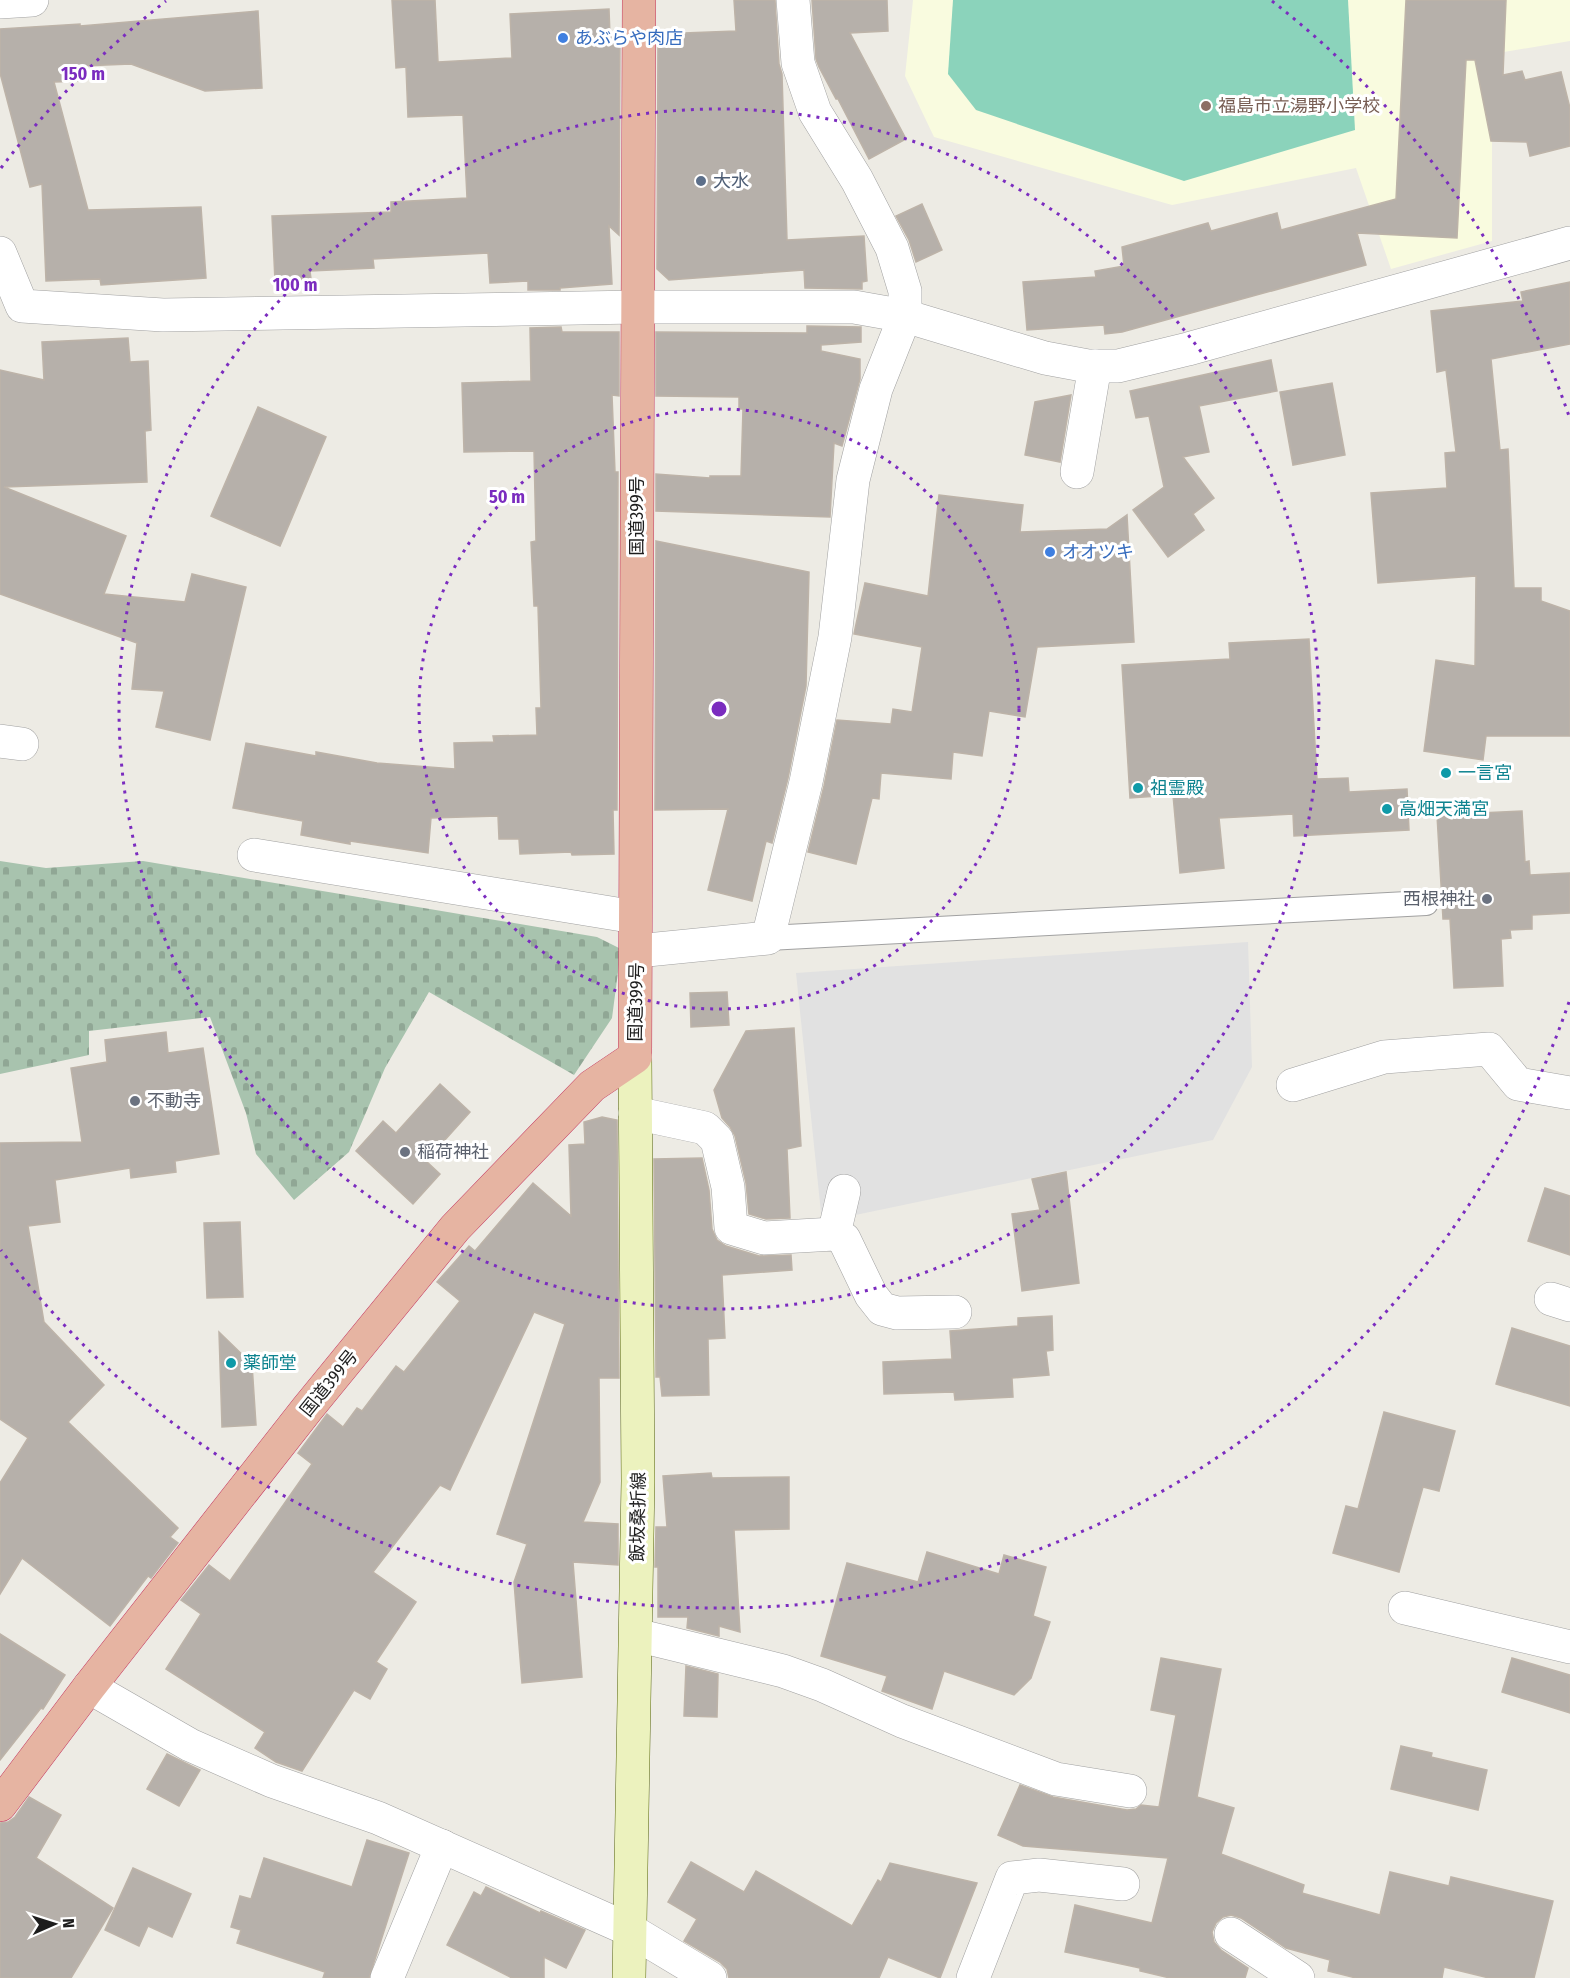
<svg xmlns="http://www.w3.org/2000/svg" width="1570" height="1978" font-family="'Fira Sans Condensed','Noto Sans JP',sans-serif">
<style>
.education{fill:#f9fbdf}
.cemetery{fill:url(#cemetery-stones)}
.pitch{fill:#8bd3bb}
.parking{fill:#e1e1e1}
.building{fill:#b6b0aa;stroke:#bdb3a8;stroke-width:1.5}
.lines{fill:none;stroke-linecap:round;stroke-linejoin:round}
.service-casing{stroke:#a1a1a1;stroke-width:26}
.minor-casing{stroke:#a1a1a1;stroke-width:34}
.tertiary-casing{stroke:#a1a1a1;stroke-width:34}
.secondary-casing{stroke:#596711;stroke-width:34}
.trunk-casing{stroke:#c43861;stroke-width:34}
.service{stroke:#fff;stroke-width:24}
.minor{stroke:#fff;stroke-width:33}
.tertiary{stroke:#fff;stroke-width:33}
.secondary{stroke:#ecf2be;stroke-width:33}
.trunk{stroke:#e6b4a2;stroke-width:33}
.ring{fill:none;stroke:#7b2cbf;stroke-width:3;stroke-dasharray:3 6}
.shop-dot{fill:#3f7fe0;stroke:#fff;stroke-width:2}
.education-dot{fill:#8d6e63;stroke:#fff;stroke-width:2}
.service-dot{fill:#5c6f8a;stroke:#fff;stroke-width:2}
.culture-dot{fill:#0f9aa8;stroke:#fff;stroke-width:2}
.worship-dot{fill:#6b7280;stroke:#fff;stroke-width:2}
.labels{text-anchor:middle;dominant-baseline:central;stroke-width:6;stroke-linejoin:round;paint-order:stroke}
.shop-label{font-size:18px;fill:#366cbe;stroke:#fff;text-anchor:start}
.education-label{font-size:18px;fill:#785e54;stroke:#fff;text-anchor:start}
.service-label{font-size:18px;fill:#4e5e75;stroke:#fff;text-anchor:start}
.street-label{font-size:18px;fill:#1d1d1d;stroke:#fff}
.culture-label{font-size:18px;fill:#0d838f;stroke:#fff;text-anchor:start}
.worship-label{font-size:18px;fill:#5b616d;stroke:#fff;text-anchor:start}
.centre{fill:#7b2cbf;stroke:#fff;stroke-width:3}
.ring-label{font-size:18px;text-anchor:middle;font-weight:bold;fill:#7b2cbf;stroke:#fff;stroke-width:6;stroke-linejoin:round;paint-order:stroke}
</style>
<defs>
<pattern id="cemetery-stones" width="16" height="16" patternUnits="userSpaceOnUse" patternTransform="scale(1.5)"><rect width="16" height="16" fill="#a8c3ae"/><path d="M2 7V4a2 2 0 0 1 4 0v3zM10 15v-3a2 2 0 0 1 4 0v3z" fill="#90a795"/></pattern>
</defs>
<rect width="100%" height="100%" fill="#edebe4"/>
<polygon class="education" points="913,0 1570,0 1570,41 1492,54 1492,241 1391,269 1356,168 1172,205 934,137 905,76"/>
<polygon class="cemetery" points="0,861 46,868 143,861 597,937 621,949 612,1018 574,1075 429,992 385,1068 349,1152 294,1200 256,1154 246,1113 210,1017 89,1031 89,1055 0,1074"/>
<polygon class="pitch" points="953,0 1348,0 1355,130 1184,181 976,110 948,74"/>
<polygon class="parking" points="1248,942 1252,1067 1213,1140 822,1222 796,973"/>
<g class="building">
<polygon points="392,0 435,0 438,62 512,58 510,14 609,9 610,36 620,35 619,235 609,226 612,284 560,288 560,290 528,290 528,281 490,283 488,253 373,259 374,268 310,271 311,279 275,281 272,216 391,212 391,202 467,198 463,115 408,117 406,67 396,68"/>
<polygon points="734,0 775,0 779,64 782,74 787,240 864,236 867,281 862,282 862,289 805,288 804,270 669,280 657,269 658,34 736,31"/>
<polygon points="812,0 887,0 888,31 850,33 906,139 869,159 838,99 836,99 819,67 816,59"/>
<polygon points="1406,0 1506,0 1503,75 1522,71 1525,80 1561,72 1570,108 1570,146 1530,156 1527,142 1491,141 1475,60 1466,60 1457,238 1357,233 1366,265 1122,332 1105,334 1104,325 1027,330 1023,282 1096,277 1095,271 1124,266 1122,247 1208,223 1211,231 1277,213 1281,230 1396,199"/>
<polygon points="258,11 262,88 205,91 131,64 81,66 82,81 54,82 88,210 201,207 206,278 101,285 100,279 46,281 42,184 30,187 0,73 0,29 80,24 80,26"/>
<polygon points="922,204 942,250 916,262 909,240 896,216"/>
<polygon points="1570,282 1570,344 1491,359 1500,450 1508,449 1514,588 1541,588 1541,601 1570,611 1570,736 1486,736 1483,760 1424,751 1436,660 1475,666 1476,576 1378,583 1371,493 1447,488 1445,453 1456,452 1446,370 1437,372 1431,311 1523,301 1521,292"/>
<polygon points="807,326 861,327 861,342 821,345 821,351 860,359 860,379 842,446 834,443 830,517 656,511 656,474 710,478 710,476 741,476 743,409 739,409 739,397 656,396 656,332 807,333"/>
<polygon points="561,327 562,332 619,332 619,396 612,395 615,472 618,472 617,810 613,810 614,854 572,855 571,852 520,854 519,839 499,839 498,816 431,818 428,853 350,841 350,844 301,835 303,821 233,808 246,743 316,756 316,752 377,763 455,769 454,743 494,742 493,736 537,735 536,708 541,708 538,606 534,606 531,542 536,541 534,451 464,452 462,383 531,381 530,328"/>
<polygon points="128,338 130,362 148,361 151,430 145,431 147,482 4,487 126,536 104,594 185,602 192,574 246,587 210,740 156,727 164,691 132,689 137,643 0,594 0,370 44,380 42,342"/>
<polygon points="1271,360 1277,391 1199,406 1209,452 1183,457 1214,498 1193,514 1204,530 1168,557 1133,510 1164,487 1149,416 1136,418 1130,391"/>
<polygon points="1332,383 1345,455 1293,465 1280,392"/>
<polygon points="1071,395 1060,462 1025,455 1035,402"/>
<polygon points="258,407 326,437 280,546 211,516"/>
<polygon points="939,495 1023,505 1020,532 1107,529 1127,515 1134,642 1037,647 1025,717 989,711 982,756 953,752 951,779 881,773 879,799 872,798 856,864 808,852 824,786 837,720 891,724 893,709 912,712 922,647 854,634 855,629 865,583 928,596"/>
<polygon points="656,541 809,572 806,686 788,778 772,843 766,841 752,901 708,890 728,809 655,810"/>
<polygon points="1309,639 1317,779 1348,778 1349,792 1407,789 1409,830 1294,836 1293,814 1219,818 1224,868 1180,873 1173,795 1130,798 1122,665 1230,659 1229,643"/>
<polygon points="1522,811 1525,862 1529,861 1530,875 1570,873 1570,913 1532,915 1532,929 1510,930 1511,938 1501,939 1503,986 1454,988 1450,919 1443,919 1437,815"/>
<polygon points="727,992 729,1025 691,1027 690,993"/>
<polygon points="794,1028 801,1146 787,1149 790,1218 766,1219 749,1214 746,1183 735,1136 730,1127 722,1118 714,1090 746,1031"/>
<polygon points="166,1032 168,1053 203,1048 219,1154 175,1161 176,1172 131,1178 130,1168 55,1180 60,1222 28,1226 44,1322 104,1385 68,1422 178,1528 170,1537 178,1543 151,1578 148,1576 110,1626 22,1558 0,1594 0,1483 28,1438 0,1419 0,1143 82,1142 71,1068 107,1062 105,1040"/>
<polygon points="440,1084 470,1112 426,1161 440,1174 413,1204 356,1151 383,1121 396,1133"/>
<polygon points="602,1117 617,1120 619,1378 599,1378 600,1482 583,1522 618,1524 618,1565 573,1562 582,1677 522,1683 514,1582 527,1544 497,1534 565,1324 534,1312 450,1490 440,1485 373,1572 416,1602 376,1662 387,1669 370,1699 354,1690 302,1771 276,1762 255,1748 265,1732 166,1669 201,1614 181,1600 209,1565 230,1581 312,1464 298,1453 327,1414 343,1427 357,1408 362,1411 396,1366 404,1372 460,1301 437,1282 469,1246 475,1251 533,1183 571,1216 569,1145 585,1144 584,1122"/>
<polygon points="702,1158 709,1190 712,1229 717,1240 726,1246 759,1256 791,1255 792,1270 722,1275 725,1338 708,1339 709,1395 662,1396 660,1377 656,1377 656,1375 654,1159"/>
<polygon points="1066,1172 1079,1283 1022,1291 1012,1214 1040,1210 1032,1179"/>
<polygon points="1545,1188 1570,1196 1570,1255 1528,1241"/>
<polygon points="240,1222 243,1297 207,1298 204,1223"/>
<polygon points="1052,1316 1053,1350 1046,1351 1049,1375 1012,1378 1013,1397 955,1400 954,1392 884,1394 883,1362 952,1359 950,1331 1018,1326 1018,1318"/>
<polygon points="1512,1328 1570,1346 1570,1406 1496,1384"/>
<polygon points="219,1332 252,1364 256,1425 222,1427"/>
<polygon points="1384,1412 1455,1431 1439,1491 1423,1487 1399,1572 1333,1553 1346,1506 1358,1509"/>
<polygon points="711,1473 712,1478 789,1477 789,1529 734,1530 740,1632 719,1626 719,1636 687,1628 688,1617 658,1617 658,1567 655,1567 656,1527 667,1527 663,1476"/>
<polygon points="927,1552 999,1574 1004,1555 1046,1567 1033,1616 1050,1622 1031,1678 1014,1695 944,1671 932,1709 882,1691 887,1676 821,1656 847,1563 918,1582"/>
<polygon points="0,1634 65,1675 43,1709 41,1708 0,1760"/>
<polygon points="1161,1658 1221,1669 1197,1797 1234,1808 1221,1854 1304,1885 1302,1893 1380,1915 1390,1872 1449,1886 1451,1877 1553,1901 1534,1978 1489,1978 1444,1967 1442,1978 1356,1978 1328,1971 1330,1960 1286,1948 1241,1918 1231,1915 1223,1917 1216,1923 1212,1932 1214,1942 1221,1950 1248,1968 1245,1978 1170,1978 1140,1971 1140,1968 1065,1952 1075,1905 1152,1923 1168,1858 1023,1846 998,1835 1020,1785 1053,1797 1127,1810 1136,1809 1141,1805 1159,1807 1176,1715 1151,1710"/>
<polygon points="1512,1658 1570,1675 1570,1713 1502,1692"/>
<polygon points="686,1666 718,1674 717,1717 684,1716"/>
<polygon points="1401,1746 1432,1753 1431,1757 1487,1770 1478,1810 1391,1789"/>
<polygon points="167,1754 200,1770 179,1806 147,1789"/>
<polygon points="29,1797 61,1815 36,1858 113,1908 71,1978 0,1978 0,1823 8,1822 15,1817"/>
<polygon points="367,1840 409,1853 369,1978 323,1978 325,1972 237,1943 241,1930 231,1927 240,1896 251,1899 264,1858 352,1887"/>
<polygon points="691,1862 744,1892 756,1871 852,1926 878,1880 881,1882 890,1863 977,1883 940,1978 888,1957 879,1978 729,1978 727,1969 720,1962 684,1941 697,1919 668,1902"/>
<polygon points="133,1868 191,1894 172,1937 148,1926 139,1946 105,1930"/>
<polygon points="486,1887 540,1913 541,1911 585,1930 566,1968 544,1957 544,1978 512,1978 447,1945 474,1892 481,1896"/>
</g>
<g class="lines">
<defs>
<polyline id="service" points="768,938 1426,903"/>
<g id="minor">
<polyline points="0,2 32,0"/>
<polyline points="0,253 22,306 163,315 638,307"/>
<polyline points="1077,472 1095,366"/>
<polyline points="0,741 22,744"/>
<polyline points="254,855 635,917"/>
<polyline points="637,951 768,938 806,782 835,637 853,480 876,389 905,316 905,291 892,248 857,180 815,112 798,63 793,0"/>
<polyline points="1293,1085 1384,1057 1489,1049 1518,1084 1570,1093"/>
<polyline points="635,1113 705,1128 717,1140 728,1187 731,1228 764,1238 834,1234 844,1239 871,1295 882,1309 897,1313 955,1312"/>
<polyline points="834,1234 844,1191"/>
<polyline points="1551,1299 1570,1305"/>
<polyline points="1405,1608 1570,1647"/>
<polyline points="636,1635 783,1671 822,1685 902,1721 1056,1779 1130,1791"/>
<polyline points="89,1687 190,1745 272,1781 378,1818 630,1930 710,1978"/>
<polyline points="1231,1934 1298,1978"/>
<polyline points="387,1978 442,1846"/>
<polyline points="973,1978 1012,1878 1039,1875 1123,1884"/>
</g>
<polyline id="tertiary" points="638,307 854,307 905,316 1045,358 1088,366 1118,366 1188,349 1570,243"/>
<polyline id="secondary" points="629,1978 638,1481 635,1057"/>
<polyline id="trunk" points="0,1805 89,1687 307,1409 455,1228 592,1086 635,1057 639,0"/>
</defs>
<use href="#service" class="service-casing"/>
<use href="#minor" class="minor-casing"/>
<use href="#tertiary" class="tertiary-casing"/>
<use href="#secondary" class="secondary-casing"/>
<use href="#trunk" class="trunk-casing"/>
<use href="#service" class="service"/>
<use href="#minor" class="minor"/>
<use href="#tertiary" class="tertiary"/>
<use href="#secondary" class="secondary"/>
<use href="#trunk" class="trunk"/>
</g>
<g class="ring">
<circle cx="719" cy="709" r="300"/>
<circle cx="719" cy="709" r="600"/>
<path d="M1569 1002A899 899 0 0 1 1 1250M1 168A899 899 0 0 1 166 1M1272 1A899 899 0 0 1 1569 416"/>
</g>
<g class="shop-dot">
<circle cx="563" cy="38" r="6"/>
<circle cx="1050" cy="552" r="6"/>
</g>
<circle class="education-dot" cx="1206" cy="106" r="6"/>
<circle class="service-dot" cx="701" cy="181" r="6"/>
<g class="culture-dot">
<circle cx="1446" cy="773" r="6"/>
<circle cx="1138" cy="788" r="6"/>
<circle cx="1387" cy="809" r="6"/>
<circle cx="231" cy="1363" r="6"/>
</g>
<g class="worship-dot">
<circle cx="1487" cy="899" r="6"/>
<circle cx="135" cy="1101" r="6"/>
<circle cx="405" cy="1152" r="6"/>
</g>
<g class="labels">
<g class="shop-label">
<text x="575" y="38">あぶらや肉店</text>
<text x="1062" y="552">オオツキ</text>
</g>
<g class="education-label">
<text x="1218" y="106">福島市立湯野小学校</text>
</g>
<g class="service-label">
<text x="713" y="181">大水</text>
</g>
<g class="street-label">
<text transform="translate(637 516) rotate(-90)">国道399号</text>
<text transform="translate(636 1002) rotate(-89)">国道399号</text>
<text transform="translate(329 1383) rotate(-51)">国道399号</text>
<text transform="translate(638 1517) rotate(-89)">飯坂桑折線</text>
</g>
<g class="culture-label">
<text x="1458" y="773">一言宮</text>
<text x="1150" y="788">祖霊殿</text>
<text x="1399" y="809">高畑天満宮</text>
<text x="243" y="1363">薬師堂</text>
</g>
<g class="worship-label">
<text x="1475" y="899" text-anchor="end">西根神社</text>
<text x="147" y="1101">不動寺</text>
<text x="417" y="1152">稲荷神社</text>
</g>
</g>
<circle cx="719" cy="709" r="9" class="centre"/>
<g class="ring-label">
<text x="83" y="80">150 m</text>
<text x="295" y="291">100 m</text>
<text x="507" y="503">50 m</text>
</g>
<g transform="translate(54 1924) rotate(87)" stroke="#ffffff" stroke-width="4.5" paint-order="stroke">
<path d="M0-4.5L10 22L0 15L-10 22Z" fill="#1d1d1d"/>
<text y="-9" font-size="16" font-weight="bold" text-anchor="middle" fill="#1d1d1d">N</text>
</g>
</svg>
